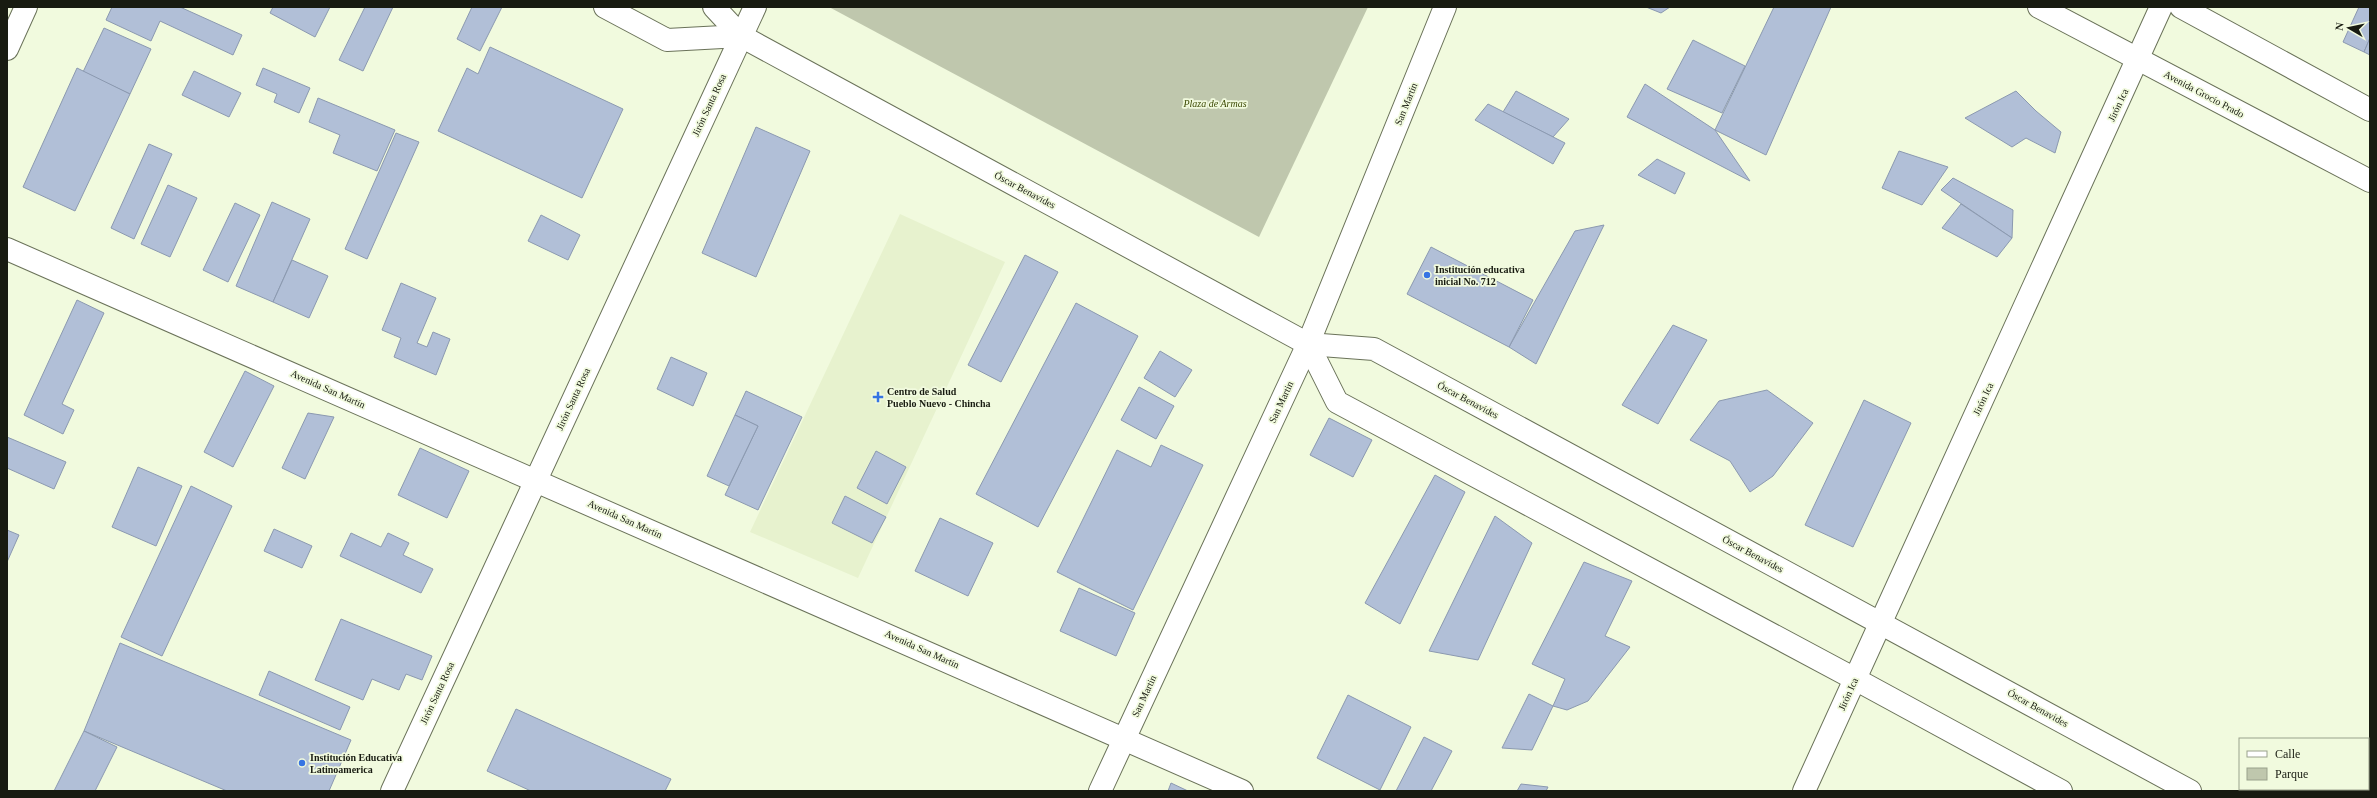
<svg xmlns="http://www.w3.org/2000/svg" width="2377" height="798" font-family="'Times New Roman',serif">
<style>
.built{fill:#e7f2ce}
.green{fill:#bfc7ad}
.building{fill:#b1bfd7;stroke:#8b99b0}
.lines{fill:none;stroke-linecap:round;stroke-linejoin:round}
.minor-casing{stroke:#6a7259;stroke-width:24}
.minor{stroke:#fff;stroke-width:22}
.poi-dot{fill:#3674e3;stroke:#f1fade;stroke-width:1.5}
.labels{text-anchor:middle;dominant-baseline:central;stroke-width:3.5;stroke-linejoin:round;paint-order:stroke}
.street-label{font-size:10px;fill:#181b11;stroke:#f1fade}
.park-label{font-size:10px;font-style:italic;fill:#3c4a04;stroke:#f1fade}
.poi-label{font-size:10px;font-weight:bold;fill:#181b11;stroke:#f1fade;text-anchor:start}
</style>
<rect width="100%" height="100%" fill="#f1fade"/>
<polygon class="built" points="900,214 1005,262 858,578 750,532"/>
<polygon class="green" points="829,7 1368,7 1259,237"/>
<g class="building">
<polygon points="112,7 180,7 242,35 233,55 160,21 151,41 106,20"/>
<polygon points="273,7 330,7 315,37 270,13"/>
<polygon points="365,7 393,7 363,71 339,60"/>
<polygon points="472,7 502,7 480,51 457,39"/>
<polygon points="1646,7 1670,7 1661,13"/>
<polygon points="1774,7 1831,7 1766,155 1715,130"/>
<polygon points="2359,7 2370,7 2370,38 2364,52 2343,42"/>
<polygon points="104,28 151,49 130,94 83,72"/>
<polygon points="2370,38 2370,55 2364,52"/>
<polygon points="1693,40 1745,66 1722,113 1667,89"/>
<polygon points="490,47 623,109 582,198 438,131 467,68 478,74"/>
<polygon points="77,68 130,94 75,211 23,187"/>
<polygon points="263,68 310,88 299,113 274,102 277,94 256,85"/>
<polygon points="194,71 241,93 229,117 182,95"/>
<polygon points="1645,84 1715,130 1750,181 1627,117"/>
<polygon points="1516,91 1569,119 1553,137 1503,112"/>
<polygon points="2016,91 2036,111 2061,132 2055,153 2026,138 2012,147 1965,118"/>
<polygon points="318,98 395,130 377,171 333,153 340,135 309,122"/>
<polygon points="1488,104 1565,143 1553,164 1475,120"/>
<polygon points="756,127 810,151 756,277 702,253"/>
<polygon points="396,133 419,142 367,259 345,249"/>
<polygon points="149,144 172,154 134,239 111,228"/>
<polygon points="1899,151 1948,167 1922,205 1882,188"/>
<polygon points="1657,159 1685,173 1675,194 1638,175"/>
<polygon points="1953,178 2013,210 2012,238 1941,190"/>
<polygon points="168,185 197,198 170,257 141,244"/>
<polygon points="272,202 310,219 273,302 236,286"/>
<polygon points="235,203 260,215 228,282 203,270"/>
<polygon points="1961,204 2012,238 1997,257 1942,228"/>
<polygon points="541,215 580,235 568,260 528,241"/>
<polygon points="1604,225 1536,364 1509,347 1575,231"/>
<polygon points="1431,247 1533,300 1509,347 1407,294"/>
<polygon points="1025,255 1058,272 1001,382 968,365"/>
<polygon points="292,260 328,276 309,318 273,302"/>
<polygon points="401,283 436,298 417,343 427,347 433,332 450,339 436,375 394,357 401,338 382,330"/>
<polygon points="77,300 104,313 62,404 74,410 63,434 24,415"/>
<polygon points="1076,303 1138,336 1038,527 976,494"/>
<polygon points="1673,325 1707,340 1658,424 1622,405"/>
<polygon points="1160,351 1192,370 1175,397 1144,378"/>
<polygon points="671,357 707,373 693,406 657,389"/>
<polygon points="245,371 274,386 233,467 204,452"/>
<polygon points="1139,387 1174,406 1156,439 1121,420"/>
<polygon points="1767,390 1813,423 1773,476 1750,492 1730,461 1690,440 1719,401"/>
<polygon points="746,391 802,417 758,510 725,495 758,426 735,415"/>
<polygon points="1864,400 1911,423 1853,547 1805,525"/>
<polygon points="308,413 334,417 305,479 282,468"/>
<polygon points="735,415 758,426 729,486 707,476"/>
<polygon points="1329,418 1372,440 1353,477 1310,455"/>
<polygon points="7,437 66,462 54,489 7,468"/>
<polygon points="1161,445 1203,465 1133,610 1057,572 1117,450 1151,467"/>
<polygon points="420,448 469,471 447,518 398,495"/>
<polygon points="876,451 906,467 887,504 857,488"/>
<polygon points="138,467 182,486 156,546 112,527"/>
<polygon points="1435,475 1465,492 1400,624 1365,603"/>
<polygon points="191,486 232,506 162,656 121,637"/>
<polygon points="845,496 886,517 872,543 832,523"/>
<polygon points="1495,516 1532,543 1478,660 1429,651"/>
<polygon points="940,518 993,543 968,596 915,571"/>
<polygon points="274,529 312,546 302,568 264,551"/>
<polygon points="7,530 19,535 7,562"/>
<polygon points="351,533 381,547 388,533 409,543 403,555 433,569 421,593 340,556"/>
<polygon points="1584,562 1632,581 1605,636 1630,647 1588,701 1567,710 1553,706 1565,679 1532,664"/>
<polygon points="1079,588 1135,613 1116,656 1060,631"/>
<polygon points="341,619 432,656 422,680 406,674 399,690 372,679 363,700 315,680"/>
<polygon points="120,643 351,740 329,791 227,791 84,731"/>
<polygon points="269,671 350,707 340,730 259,695"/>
<polygon points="1529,694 1553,706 1532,750 1502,748"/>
<polygon points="1348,695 1411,727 1380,790 1317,758"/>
<polygon points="516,709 671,779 665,791 531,791 487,771"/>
<polygon points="84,731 117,747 95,791 54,791"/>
<polygon points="1424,737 1452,751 1431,791 1396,791"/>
<polygon points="1171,783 1188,791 1168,791"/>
<polygon points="1521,784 1548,787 1546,791 1517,791"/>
</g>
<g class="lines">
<defs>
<g id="minor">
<polyline points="605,7 667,40 741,36"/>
<polyline points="714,7 741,36 1308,344 1374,349 2190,791"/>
<polyline points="2039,7 2370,181"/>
<polyline points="2181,7 2370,110"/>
<polyline points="7,49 26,7"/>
<polyline points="7,249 1242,791"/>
<polyline points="1308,344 1337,402 1855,679 2061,791"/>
<polyline points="392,791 755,7"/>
<polyline points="1100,791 1308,344 1445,7"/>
<polyline points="1804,791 2161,7"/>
</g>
</defs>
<use href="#minor" class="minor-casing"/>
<use href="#minor" class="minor"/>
</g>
<g class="poi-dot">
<circle cx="1427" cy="275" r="4"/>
<path d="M876 391h4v4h4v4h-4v4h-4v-4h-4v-4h4z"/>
<circle cx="302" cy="763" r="4"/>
</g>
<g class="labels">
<g class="street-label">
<text transform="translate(2204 94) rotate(28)">Avenida Grocio Prado</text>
<text transform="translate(1406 104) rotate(-68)">San Martin</text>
<text transform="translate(709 105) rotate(-65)">Jirón Santa Rosa</text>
<text transform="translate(2118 105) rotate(-65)">Jirón Ica</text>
<text transform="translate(1025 190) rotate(28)">Óscar Benavides</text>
<text transform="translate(328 389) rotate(24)">Avenida San Martin</text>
<text transform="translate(573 399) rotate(-65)">Jirón Santa Rosa</text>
<text transform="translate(1983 399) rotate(-65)">Jirón Ica</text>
<text transform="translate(1468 400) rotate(28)">Óscar Benavides</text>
<text transform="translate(1281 402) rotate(-65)">San Martin</text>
<text transform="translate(625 519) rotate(24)">Avenida San Martin</text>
<text transform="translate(1753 554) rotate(28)">Óscar Benavides</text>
<text transform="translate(922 649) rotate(24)">Avenida San Martin</text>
<text transform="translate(437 693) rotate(-65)">Jirón Santa Rosa</text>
<text transform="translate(1848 694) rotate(-66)">Jirón Ica</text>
<text transform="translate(1144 696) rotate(-65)">San Martin</text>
<text transform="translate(2038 708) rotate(29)">Óscar Benavides</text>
</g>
<g class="park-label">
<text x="1215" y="103">Plaza de Armas</text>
</g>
<g class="poi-label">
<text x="1435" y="269">Institución educativa<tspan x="1435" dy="12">inicial No. 712</tspan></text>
<text x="887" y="391">Centro de Salud<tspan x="887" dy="12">Pueblo Nuevo - Chincha</tspan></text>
<text x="310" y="757">Institución Educativa<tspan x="310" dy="12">Latinoamerica</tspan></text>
</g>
</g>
<rect width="2377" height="798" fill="none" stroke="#181b11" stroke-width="16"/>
<rect x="2239" y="738" width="130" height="52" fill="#f1fade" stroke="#9aa18c"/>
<rect x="2247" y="751" width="20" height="6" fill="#ffffff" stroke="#9aa18c"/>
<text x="2275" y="758" font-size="12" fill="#181b11">Calle</text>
<rect x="2247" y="768" width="20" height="12" fill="#bfc7ad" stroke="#9aa18c"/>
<text x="2275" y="778" font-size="12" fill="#181b11">Parque</text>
<g transform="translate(2349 28) rotate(279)" stroke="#f1fade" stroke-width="3" paint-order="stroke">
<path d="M0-3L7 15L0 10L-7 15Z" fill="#181b11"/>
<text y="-6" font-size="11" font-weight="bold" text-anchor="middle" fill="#181b11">N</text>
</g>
</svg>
